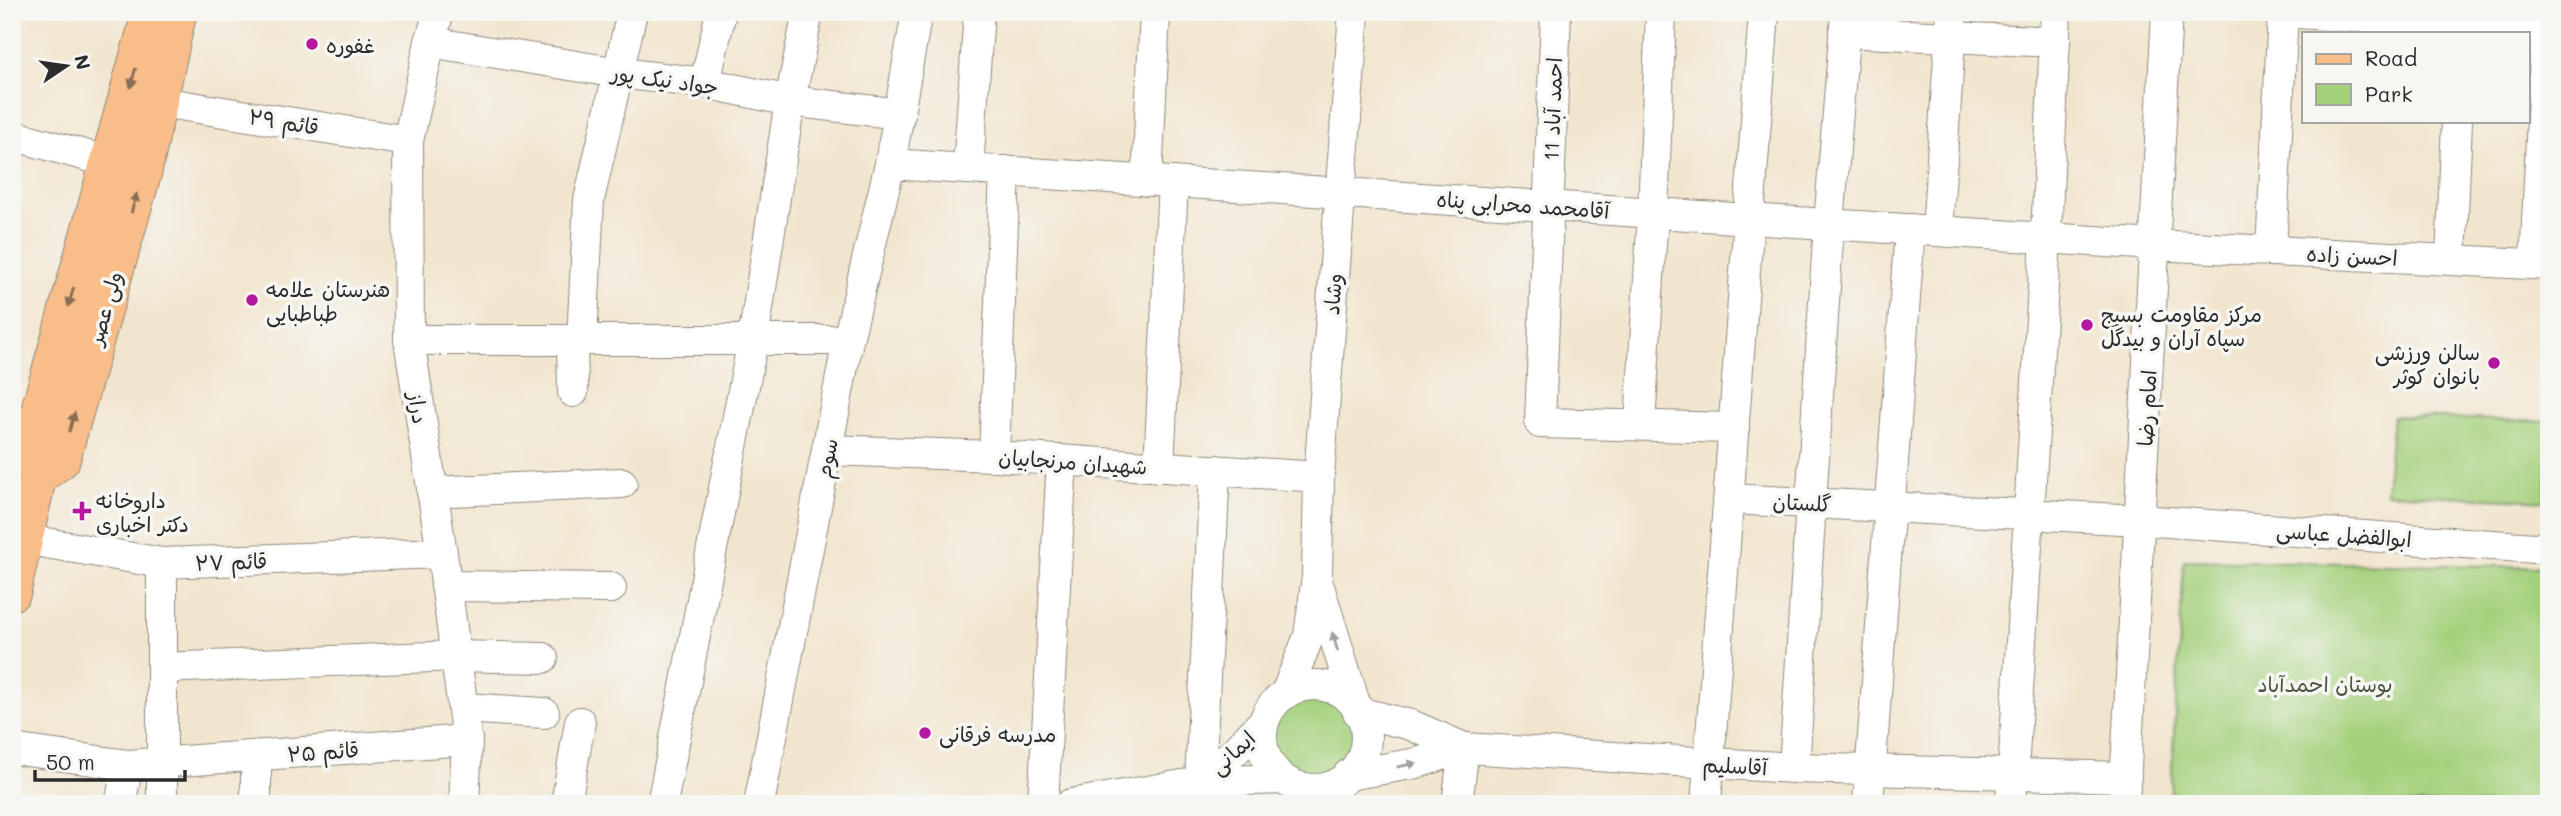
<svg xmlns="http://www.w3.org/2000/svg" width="2561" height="816" font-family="Mali,'Playpen Sans Arabic',sans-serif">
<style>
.green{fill:#a5d17d;stroke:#687e54;stroke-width:2}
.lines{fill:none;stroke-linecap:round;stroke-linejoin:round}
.minor-casing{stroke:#8e887c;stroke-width:32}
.major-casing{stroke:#8e887c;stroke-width:39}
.minor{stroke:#fff;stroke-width:30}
.major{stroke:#f8bd89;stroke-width:37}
.oneway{fill:#876d55}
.oneway2{fill:#a0a0a0}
.poi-dot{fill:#b5179e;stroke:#f6f6f2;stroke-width:2.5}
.labels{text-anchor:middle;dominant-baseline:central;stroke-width:7;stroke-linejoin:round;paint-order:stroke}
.poi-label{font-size:21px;fill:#2b2b2b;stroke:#f6f6f2;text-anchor:start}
.street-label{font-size:21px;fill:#2b2b2b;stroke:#f6f6f2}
.park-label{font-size:21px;fill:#4a5440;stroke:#f6f6f2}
</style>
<rect width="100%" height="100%" fill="#f6f6f2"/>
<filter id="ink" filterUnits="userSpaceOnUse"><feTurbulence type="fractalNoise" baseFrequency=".0143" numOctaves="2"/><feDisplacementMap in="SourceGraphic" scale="14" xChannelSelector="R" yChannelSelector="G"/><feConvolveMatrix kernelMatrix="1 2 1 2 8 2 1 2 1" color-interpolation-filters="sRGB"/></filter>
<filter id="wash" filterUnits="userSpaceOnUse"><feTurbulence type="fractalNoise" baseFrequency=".00686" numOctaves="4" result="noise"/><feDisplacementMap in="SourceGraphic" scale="28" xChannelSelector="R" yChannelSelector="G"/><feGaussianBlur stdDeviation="1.57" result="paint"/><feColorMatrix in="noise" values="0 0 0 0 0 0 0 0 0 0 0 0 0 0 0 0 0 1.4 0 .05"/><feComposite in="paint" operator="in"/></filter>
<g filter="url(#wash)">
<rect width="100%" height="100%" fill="#f2e5ce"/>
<g class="green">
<polygon points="2393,416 2549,422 2546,501 2386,493"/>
<polygon points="2184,560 2549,567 2549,804 2170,804"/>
<path d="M1306,693L1321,694L1358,712C1352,730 1360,747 1349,764C1343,773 1333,780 1323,782C1267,795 1240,714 1306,693Z"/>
</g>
</g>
<g filter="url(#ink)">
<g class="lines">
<defs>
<g id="minor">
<polyline points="439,12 430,42 408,141 409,340 442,553 467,740 464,804"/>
<polyline points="1556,12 1540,423 1734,428"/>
<polyline points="1844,32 2055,42"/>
<polyline points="430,42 619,73 705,83 790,101 900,114"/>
<polyline points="705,83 721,12"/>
<polyline points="160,102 408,141"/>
<polyline points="12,135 109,162"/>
<polyline points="890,164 2155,245 2549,265"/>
<polyline points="968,169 979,12"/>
<polyline points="1147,181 1155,12"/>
<polyline points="1937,231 1952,12"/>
<polyline points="2271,251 2283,12 2546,30"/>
<polyline points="2451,260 2457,121"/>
<polyline points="2535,264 2547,12"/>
<polyline points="409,340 848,340"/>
<polyline points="572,340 573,392"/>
<polyline points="582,340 589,200 632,12"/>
<polyline points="1640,424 1653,213 1661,12"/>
<polyline points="827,450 994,456 1319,477"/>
<polyline points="994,456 1005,171"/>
<polyline points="1159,467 1173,182"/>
<polyline points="432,492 622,483"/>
<polyline points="1729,499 2140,520 2549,549"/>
<polyline points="23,539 162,563 442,553"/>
<polyline points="162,563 162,804"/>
<polyline points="446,586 611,588"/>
<polyline points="1320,590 1356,707"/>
<polyline points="162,668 456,656 543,658"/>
<circle cx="1314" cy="737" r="52"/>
<polyline points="1286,693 1309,636 1317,576 1319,477 1354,12"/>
<polyline points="463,708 544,713"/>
<polyline points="1358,712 1411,725 1464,748"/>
<polyline points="1264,721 1234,752 1200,782 1282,779"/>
<polyline points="12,749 128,765 467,740"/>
<polyline points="256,756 256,804"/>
<polyline points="1794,768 1829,224 1846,12"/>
<polyline points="1348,775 1417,763 1464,748 1794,768 2126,777"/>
<polyline points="120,804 128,765"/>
<polyline points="566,804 580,722"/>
<polyline points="662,804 753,340 790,101 808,12"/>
<polyline points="759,804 848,340 890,164 917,12"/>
<polyline points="1043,804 1062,460"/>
<polyline points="1071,804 1200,782 1215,470"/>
<polyline points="1457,804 1464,748"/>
<polyline points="1706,804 1764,12"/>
<polyline points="1868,804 1910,229"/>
<polyline points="2011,804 2046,238 2056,12"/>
<polyline points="2124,804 2167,12"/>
</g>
<g id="major">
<polyline points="38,476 31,441 151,12"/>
<polyline points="12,592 38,476 61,460 143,172 178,12"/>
</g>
</defs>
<use href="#minor" class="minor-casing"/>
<use href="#major" class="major-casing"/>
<use href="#minor" class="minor"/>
<use href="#major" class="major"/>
</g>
<defs><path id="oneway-solid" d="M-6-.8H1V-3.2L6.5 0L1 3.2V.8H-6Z" transform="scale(1.75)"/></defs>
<g class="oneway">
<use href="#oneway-solid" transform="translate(133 78) rotate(105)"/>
<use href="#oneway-solid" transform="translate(134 203) rotate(-74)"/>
<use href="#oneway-solid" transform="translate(71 297) rotate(106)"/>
<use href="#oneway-solid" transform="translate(72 422) rotate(-74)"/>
</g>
<g class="oneway2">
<use href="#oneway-solid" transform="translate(1335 642) rotate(-107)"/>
<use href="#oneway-solid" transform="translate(1407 765) rotate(-11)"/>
</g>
</g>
<g class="poi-dot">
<circle cx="312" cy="44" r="7"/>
<circle cx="252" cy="300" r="7"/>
<circle cx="2087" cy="325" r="7"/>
<circle cx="2494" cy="363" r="7"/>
<path d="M78.5 500.5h7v7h7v7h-7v7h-7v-7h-7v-7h7z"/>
<circle cx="925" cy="733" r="7"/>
</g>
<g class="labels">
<g class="poi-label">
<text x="326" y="44">غفوره</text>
<text x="266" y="288">هنرستان علامه<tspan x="266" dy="24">طباطبایی</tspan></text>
<text x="2101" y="313">مرکز مقاومت بسیج<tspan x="2101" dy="24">سپاه آران و بیدگل</tspan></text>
<text x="2480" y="351" text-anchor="end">سالن ورزشی<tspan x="2480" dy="24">بانوان کوثر</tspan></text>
<text x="96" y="499">داروخانه<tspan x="96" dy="24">دکتر اخباری</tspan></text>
<text x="939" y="733">مدرسه فرقانی</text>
</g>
<g class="street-label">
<text transform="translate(665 79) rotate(8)">جواد نیک پور</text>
<text transform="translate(1552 109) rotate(-88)">احمد آباد 11</text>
<text transform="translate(284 121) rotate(9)">قائم ۲۹</text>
<text transform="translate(1523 204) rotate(4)">آقامحمد محرابی پناه</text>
<text transform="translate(2352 255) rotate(3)">احسن زاده</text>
<text transform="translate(1332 294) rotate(-86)">وشاد</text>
<text transform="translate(104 308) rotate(-74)">ولی عصر</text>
<text transform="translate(419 408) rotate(81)">دراز</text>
<text transform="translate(2146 408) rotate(-87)">امام رضا</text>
<text transform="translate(826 458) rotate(-79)">سوم</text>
<text transform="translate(1073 461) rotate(4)">شهیدان مرنجابیان</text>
<text transform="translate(1802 502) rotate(3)">گلستان</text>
<text transform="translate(2344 534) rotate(4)">ابوالفضل عباسی</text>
<text transform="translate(231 561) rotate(-2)">قائم ۲۷</text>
<text transform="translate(323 751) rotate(-4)">قائم ۲۵</text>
<text transform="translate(1232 752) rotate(-43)">ایمانی</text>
<text transform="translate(1735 765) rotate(3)">آقاسلیم</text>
</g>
<g class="park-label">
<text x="2325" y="683">بوستان احمدآباد</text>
</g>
</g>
<rect width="2561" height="816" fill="none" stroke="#f6f6f2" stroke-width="42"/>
<rect x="2302" y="32" width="228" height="91" fill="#f6f6f2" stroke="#a5a5a2" stroke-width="2"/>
<rect x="2316" y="54" width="35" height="10" fill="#f8bd89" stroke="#a5a5a2" stroke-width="2"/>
<text x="2365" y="66" font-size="21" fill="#2b2b2b">Road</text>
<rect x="2316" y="84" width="35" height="21" fill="#a5d17d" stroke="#a5a5a2" stroke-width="2"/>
<text x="2365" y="102" font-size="21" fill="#2b2b2b">Park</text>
<g transform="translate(66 66) rotate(77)" stroke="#f6f6f2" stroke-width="5" paint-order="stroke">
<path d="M0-5L12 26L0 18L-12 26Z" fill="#2b2b2b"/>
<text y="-10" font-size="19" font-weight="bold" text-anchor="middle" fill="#2b2b2b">N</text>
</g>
<path d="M35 770v10h150v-10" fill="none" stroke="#2b2b2b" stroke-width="3.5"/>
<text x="46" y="770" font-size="21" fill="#2b2b2b" stroke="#f6f6f2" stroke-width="5" paint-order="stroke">50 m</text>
</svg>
